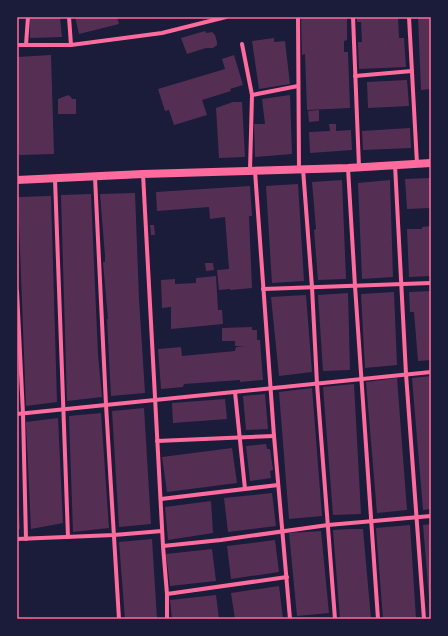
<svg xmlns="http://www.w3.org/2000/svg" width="448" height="636" font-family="Raleway,sans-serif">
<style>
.building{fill:#542f53}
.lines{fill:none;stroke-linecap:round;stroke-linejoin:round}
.minor{stroke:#ff6b9d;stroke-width:4}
.secondary{stroke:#ff6b9d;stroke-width:8}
.neatline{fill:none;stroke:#ff6b9d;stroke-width:1.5}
</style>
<rect width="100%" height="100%" fill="#1b1b3a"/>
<g class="building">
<polygon points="30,17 60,17 62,37 30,38"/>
<polygon points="75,17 117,17 119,24 79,34"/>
<polygon points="301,17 347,17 347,40 344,41 344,52 348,52 350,108 307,110 305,54 302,55"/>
<polygon points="357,17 398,17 399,38 404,38 406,67 359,69 358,42 362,42 361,22 357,22"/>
<polygon points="418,17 431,17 431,89 421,90"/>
<polygon points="205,31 206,33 212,32 215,35 217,42 217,45 213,48 206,48 187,54 181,38"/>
<polygon points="274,38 274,42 285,41 290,84 259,89 252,41"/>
<polygon points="51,55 54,154 19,155 17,127 17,57"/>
<polygon points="234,55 243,85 230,89 231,91 202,100 207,115 174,125 169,110 165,111 158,89 225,69 222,59"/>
<polygon points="407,80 409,106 368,108 367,82"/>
<polygon points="68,95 71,97 72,99 76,99 76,114 58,114 58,99"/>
<polygon points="290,95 292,154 255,157 254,124 265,124 262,99"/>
<polygon points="233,102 242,102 245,157 219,158 216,108"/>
<polygon points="319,110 319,121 309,122 308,111"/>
<polygon points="329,124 336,124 336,131 351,130 352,150 310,153 309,132 330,131"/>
<polygon points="410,128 411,148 363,150 362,131"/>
<polygon points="431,178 431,208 407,209 405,179"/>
<polygon points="342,180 346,279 318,280 314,230 316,229 312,182"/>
<polygon points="390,180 393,277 362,279 358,183"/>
<polygon points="298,184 304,281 272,283 266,186"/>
<polygon points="250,186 252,216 249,216 252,288 230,290 230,289 219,290 217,270 229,269 225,217 210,219 209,207 157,211 156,192"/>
<polygon points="135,193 139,299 145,393 111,396 107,319 108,319 103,262 105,262 105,256 100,194"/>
<polygon points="91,194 98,355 102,397 67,401 61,195"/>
<polygon points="51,196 57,402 26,406 18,197"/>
<polygon points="150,225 154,225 155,235 151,235"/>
<polygon points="431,226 431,276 409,277 407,229 422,229 422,227"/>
<polygon points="205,263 213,263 214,270 206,271"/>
<polygon points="216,276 218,310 222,310 223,324 171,329 171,307 162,308 161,280 175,279 175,284 196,283 196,278"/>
<polygon points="431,291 431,360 418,361 414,312 410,312 409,292"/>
<polygon points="394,292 397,365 365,368 361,294"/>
<polygon points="348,293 350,370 323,371 318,295"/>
<polygon points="306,295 312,372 279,376 271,297"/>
<polygon points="252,327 252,330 257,330 257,340 260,340 263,380 240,382 240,380 184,384 183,387 161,389 158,349 181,347 182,356 235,351 236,347 245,346 235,346 235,341 222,341 222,328"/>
<polygon points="431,376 431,509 423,510 412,378"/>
<polygon points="397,378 407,510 377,513 366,382"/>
<polygon points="354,384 361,514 333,515 323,387"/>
<polygon points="312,388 322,516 289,519 279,392"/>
<polygon points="265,394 268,429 246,430 243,396"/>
<polygon points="225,399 227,419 173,423 172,403"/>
<polygon points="144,408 151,524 119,527 112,411"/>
<polygon points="101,413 109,528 73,532 69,416"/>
<polygon points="58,418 63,523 31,529 26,422"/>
<polygon points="266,444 267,449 270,449 273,470 270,471 271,478 250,481 246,446"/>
<polygon points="232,448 237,483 167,492 162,457"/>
<polygon points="272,493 276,526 228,532 224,498"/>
<polygon points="17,500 18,500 20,529 17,529"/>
<polygon points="211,501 213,533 168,540 165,507"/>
<polygon points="431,524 431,610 430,610 423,525"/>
<polygon points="410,525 416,619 383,619 376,528"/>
<polygon points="349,529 363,529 371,619 340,619 333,530"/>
<polygon points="321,531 329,613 297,616 289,533"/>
<polygon points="152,539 157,619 125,619 119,542"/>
<polygon points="275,540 279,572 231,579 227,546"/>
<polygon points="212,549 216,581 170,586 166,554"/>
<polygon points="279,586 283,619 235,619 231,593"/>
<polygon points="216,595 219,619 172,619 170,600"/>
</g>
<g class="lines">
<g class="minor">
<polyline points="69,17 71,45"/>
<polyline points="298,17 299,169"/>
<polyline points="353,17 359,167"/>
<polyline points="409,17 417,164"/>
<polyline points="242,44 252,95 250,170"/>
<polyline points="17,45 71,45 162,33 226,17"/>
<polyline points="26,45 28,17"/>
<polyline points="355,76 412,71"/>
<polyline points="252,95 298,86"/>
<polyline points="395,165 406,374 424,619"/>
<polyline points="348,168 355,286 378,619"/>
<polyline points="303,169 312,287 317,384 335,619"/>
<polyline points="255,171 274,436 290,619"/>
<polyline points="143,174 163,546 167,594 167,619"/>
<polyline points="95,177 106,405 119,619"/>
<polyline points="55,179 68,537"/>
<polyline points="263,289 431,283"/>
<polyline points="17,291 23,414 26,539"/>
<polyline points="235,392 245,489"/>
<polyline points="17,414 431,372"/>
<polyline points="157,441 274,436"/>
<polyline points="161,499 278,485"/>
<polyline points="17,539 114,535 162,531"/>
<polyline points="163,546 221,540 328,525 431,516"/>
<polyline points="167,594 287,577"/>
</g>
<polyline class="secondary" points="17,180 143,174 348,168 431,163"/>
</g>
<rect width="448" height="636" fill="none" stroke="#1b1b3a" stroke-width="36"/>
<rect x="18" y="18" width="412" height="600" class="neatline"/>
</svg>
